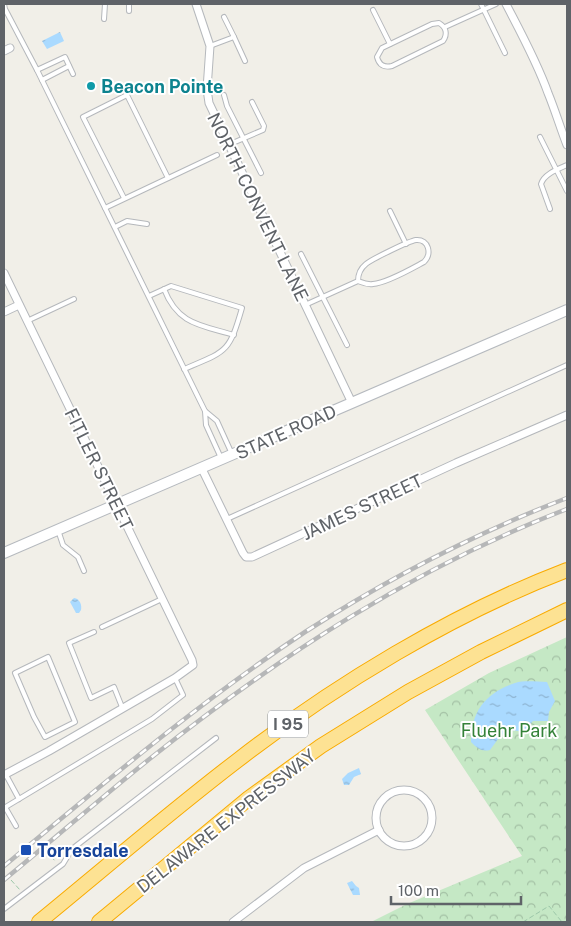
<svg xmlns="http://www.w3.org/2000/svg" width="571" height="926" font-family="'Public Sans',sans-serif">
<style>
.park{fill:url(#park-crowns)}
.water{fill:url(#water-ripples)}
.lines{fill:none;stroke-linecap:round;stroke-linejoin:round}
.lane-casing{stroke:#b5b8bc;stroke-width:6}
.street-casing{stroke:#b5b8bc;stroke-width:9}
.secondary-casing{stroke:#b6babf;stroke-width:12}
.highway-casing{stroke:#f9ab00;stroke-width:16}
.path{stroke:#9cc7a9;stroke-width:1;stroke-dasharray:5 2.5;stroke-linecap:butt}
.lane{stroke:#fff;stroke-width:4}
.street{stroke:#fff;stroke-width:7}
.secondary{stroke:#fff;stroke-width:10}
.highway{stroke:#fde293;stroke-width:14}
.rail-casing{stroke:#b6b7b8;stroke-width:4.5}
.rail{stroke:#fff;stroke-width:2.5;stroke-dasharray:8;stroke-linecap:butt}
.culture-dot{fill:#0f9aa8;stroke:#fff;stroke-width:2}
.transit-dot{fill:#1a4fb4;stroke:#fff;stroke-width:2}
.labels{text-anchor:middle;dominant-baseline:central;stroke-width:4;stroke-linejoin:round;paint-order:stroke}
.shield{fill:#fff;stroke:#8f9295;stroke-width:1}
.shield-label{font-size:16px;font-weight:bold;fill:#5f6368}
.culture-label{font-size:18px;font-weight:bold;fill:#0d838f;stroke:#fff;text-anchor:start}
.street-label{font-size:18px;fill:#5f6368;stroke:#fff}
.park-label{font-size:18px;fill:#348238;stroke:#fff}
.transit-label{font-size:18px;font-weight:bold;fill:#164399;stroke:#fff;text-anchor:start}
</style>
<defs>
<pattern id="park-crowns" width="20" height="18" patternUnits="userSpaceOnUse" patternTransform="scale(1.25)"><rect width="20" height="18" fill="#c5e8c5"/><path d="M2 6a3 3 0 1 1 6 0M12 15a3 3 0 1 1 6 0" fill="none" stroke="#a3c0a4"/></pattern>
<pattern id="water-ripples" width="26" height="14" patternUnits="userSpaceOnUse" patternTransform="scale(1.25)"><rect width="26" height="14" fill="#aadaff"/><path d="M2 4q2-2 4 0t4 0M15 11q2-2 4 0t4 0" fill="none" stroke="#8eb4d2"/></pattern>
</defs>
<rect width="100%" height="100%" fill="#f1efe8"/>
<polygon class="park" points="567,637 567,922 371,922 407,904 522,856 425,710 489,673"/>
<g class="water">
<polygon points="60,32 64,41 47,49 42,41"/>
<path d="M74,598C80,599 82,605 81,610L79,613H76L70,602Z"/>
<path d="M547,682L555,701L549,712L548,721H533L524,732L512,730L501,735L490,750C481,752 477,748 471,742C471,711 486,693 515,683C525,680 537,682 547,682Z"/>
<polygon points="359,768 361,774 354,777 349,785 344,785 342,779 348,773"/>
<polygon points="352,881 356,886 359,888 360,895 353,895 347,883"/>
</g>
<g class="lines">
<defs>
<g id="lane">
<polyline points="4,4 5,9 37,70 205,411"/>
<polyline points="481,4 505,53"/>
<polyline points="373,10 390,44"/>
<polyline points="129,11 129,4"/>
<polyline points="224,17 234,37"/>
<polyline points="104,19 105,4"/>
<path d="M439,23C446,27 448,34 443,41L392,66C384,68 379,65 377,57L382,48L432,24Z"/>
<polyline points="445,27 496,4"/>
<polyline points="210,46 234,37 245,61"/>
<polyline points="37,70 65,57 73,74"/>
<polyline points="42,80 69,66"/>
<polyline points="224,95 227,106 261,173"/>
<polyline points="540,137 567,191"/>
<polyline points="228,145 263,130 264,126 252,102"/>
<polyline points="124,198 83,117 127,95 168,178"/>
<polyline points="105,208 217,155"/>
<path d="M550,209L541,184C544,174 558,169 567,165"/>
<polyline points="390,211 406,244"/>
<polyline points="115,227 127,221 147,224"/>
<polyline points="301,254 347,345"/>
<path d="M164,289C178,325 201,325 234,335"/>
<path d="M149,296L171,286L242,308C229,353 227,351 184,369"/>
<path d="M305,305L358,281C363,283 367,285 373,284C387,283 411,269 424,262C432,254 429,239 416,240C409,241 372,259 366,264C361,268 358,274 358,281"/>
<polyline points="27,321 74,299"/>
<polyline points="221,458 206,425 205,411 217,421 232,454"/>
<polyline points="227,519 567,365"/>
<polyline points="58,530 63,545 78,557 84,571"/>
<polyline points="102,627 162,599"/>
<polyline points="94,632 69,643 91,698 114,687 122,707"/>
<polygon points="48,657 75,722 45,737 34,717 15,673"/>
<polyline points="6,775 19,799"/>
<polyline points="5,807 16,826"/>
<polyline points="4,808 152,719 183,695 175,678"/>
<polyline points="4,909 63,864 72,849 216,738"/>
</g>
<g id="street">
<polyline points="196,4 210,46 207,89 209,103 352,403"/>
<path d="M506,4C521,33 537,62 548,93C555,110 560,127 567,145"/>
<polyline points="4,51 10,48"/>
<polyline points="4,273 192,660 193,665 175,678 49,751 4,775"/>
<polyline points="4,312 19,305"/>
<polyline points="202,469 243,553 246,557 252,557 456,463 567,415"/>
<circle cx="404" cy="818" r="28"/>
<polyline points="233,922 304,868 379,830"/>
</g>
<polyline id="secondary" points="4,553 567,310"/>
<g id="highway">
<path d="M39,922C105,868 170,812 238,760C335,685 452,614 567,570"/>
<polyline points="99,922 249,798 321,746 408,692 481,652 567,610"/>
</g>
</defs>
<use href="#lane" class="lane-casing"/>
<use href="#street" class="street-casing"/>
<use href="#secondary" class="secondary-casing"/>
<use href="#highway" class="highway-casing"/>
<g class="path">
<polyline points="46,851 56,862"/>
<polyline points="11,880 20,890"/>
<polyline points="523,922 549,906 562,922"/>
</g>
<use href="#lane" class="lane"/>
<use href="#street" class="street"/>
<use href="#secondary" class="secondary"/>
<use href="#highway" class="highway"/>
<defs>
<g id="rail">
<path d="M4,866C102,785 199,702 305,632C387,579 476,533 567,498"/>
<path d="M4,880C54,839 102,797 152,757C279,656 416,567 567,509"/>
</g>
</defs>
<use href="#rail" class="rail-casing"/>
<use href="#rail" class="rail"/>
</g>
<circle class="culture-dot" cx="91" cy="86" r="5"/>
<rect class="transit-dot" x="20" y="844" width="12" height="12" rx="2.5"/>
<g class="labels">
<rect class="shield" x="268" y="710.5" width="40" height="27" rx="4"/>
<g class="shield-label">
<text x="288" y="724">I 95</text>
</g>
<g class="culture-label">
<text x="101" y="86">Beacon Pointe</text>
</g>
<g class="street-label">
<text transform="translate(258 207) rotate(64)">NORTH CONVENT LANE</text>
<text transform="translate(286 432) rotate(-24)">STATE ROAD</text>
<text transform="translate(99 469) rotate(64)">FITLER STREET</text>
<text transform="translate(362 507) rotate(-25)">JAMES STREET</text>
<text transform="translate(226 821) rotate(-38)">DELAWARE EXPRESSWAY</text>
</g>
<g class="park-label">
<text x="509" y="730">Fluehr Park</text>
</g>
<g class="transit-label">
<text x="37" y="850">Torresdale</text>
</g>
</g>
<rect width="571" height="926" fill="none" stroke="#5f6368" stroke-width="10"/>
<path d="M391 896v8h130v-8" fill="none" stroke="#5f6368" stroke-width="2.5"/>
<text x="398" y="896" font-size="15" fill="#5f6368" stroke="#ffffff" stroke-width="4" paint-order="stroke">100 m</text>
</svg>
